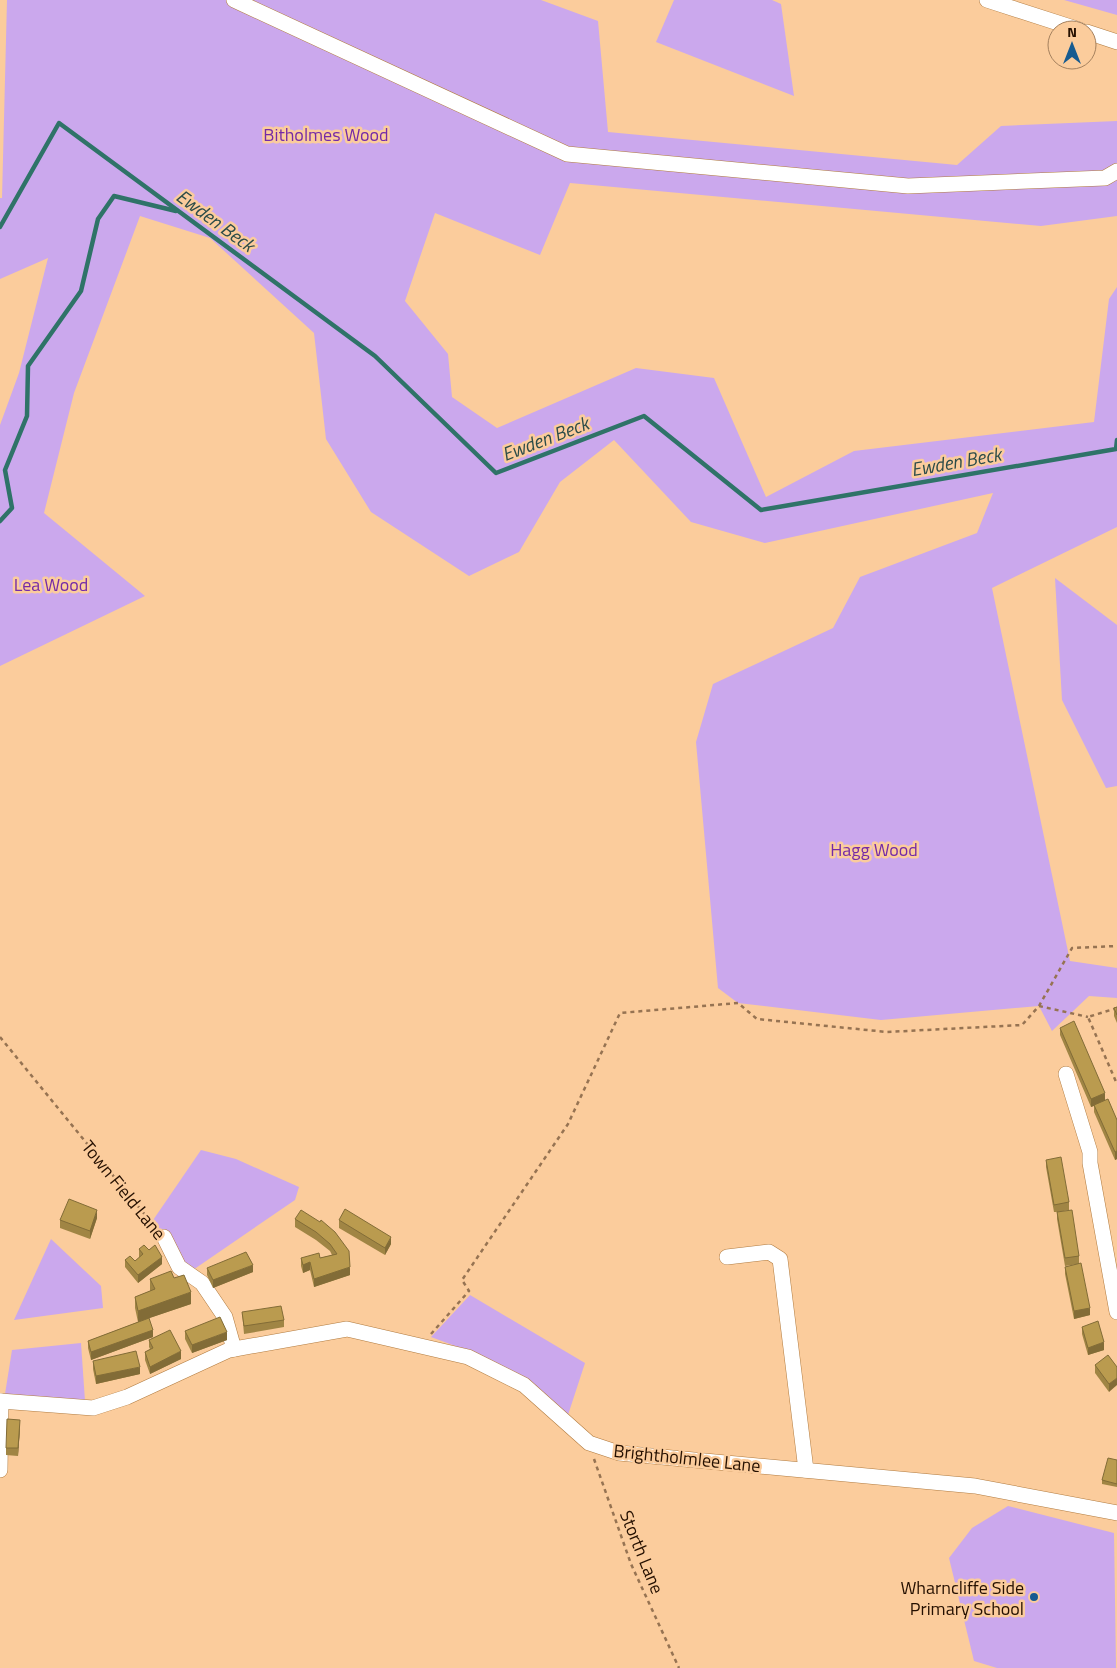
<svg xmlns="http://www.w3.org/2000/svg" width="1117" height="1668" font-family="'Titillium Web',sans-serif">
<style>
.green{fill:#cba8ed}
.lines{fill:none;stroke-linecap:round;stroke-linejoin:round}
.stream{stroke:#2f7368;stroke-width:4.5}
.minor-casing{stroke:#b17b3f;stroke-width:16}
.path{stroke:#967352;stroke-width:2.5;stroke-dasharray:4 4;stroke-linecap:butt}
.minor{stroke:#fff;stroke-width:15}
.wall{fill:#a08544}
.shaded-wall{fill:#826c37}
.building{fill:#ba9b4f;stroke:#826c37}
.poi-dot{fill:#175b90;stroke:#fbcc9c;stroke-width:2}
.labels{text-anchor:middle;dominant-baseline:central;stroke-width:5;stroke-linejoin:round;paint-order:stroke}
.park-label{font-size:18px;fill:#742aa7;stroke:#fbcc9c}
.street-label{font-size:18px;fill:#251000;stroke:#fbcc9c}
.poi-label{font-size:18px;fill:#251000;stroke:#fbcc9c;text-anchor:end}
.water-label{font-size:19px;font-style:italic;fill:#2c4c49;stroke:#fbcc9c}
</style>
<rect width="100%" height="100%" fill="#fbcc9c"/>
<g class="green">
<polygon points="7,0 541,0 598,21 608,132 957,165 1001,126 1117,121 1117,216 1041,226 570,183 540,255 435,213 405,301 448,354 452,397 497,428 636,368 714,378 766,497 854,451 1094,422 1109,299 1117,287 1117,527 992,588 1070,961 1117,968 1117,998 1089,996 1052,1031 1039,1006 881,1020 738,1003 718,988 696,742 713,684 833,628 860,577 977,533 993,493 765,543 691,522 614,440 560,482 519,552 469,576 371,512 326,439 314,333 210,238 140,216 74,393 44,513 145,596 0,666 0,425 19,373 48,258 0,279 0,198 2,198"/>
<polygon points="674,0 772,0 781,4 794,96 656,42"/>
<polygon points="1064,0 1117,0 1117,15"/>
<polygon points="1055,578 1117,625 1117,786 1106,788 1062,700"/>
<polygon points="201,1150 236,1159 299,1187 295,1200 190,1272 149,1226"/>
<polygon points="51,1239 101,1286 103,1308 14,1320"/>
<polygon points="470,1295 585,1363 568,1415 477,1354 431,1337"/>
<polygon points="81,1343 85,1401 5,1394 12,1350"/>
<polygon points="1008,1506 1114,1533 1116,1668 997,1668 974,1661 949,1558 972,1528"/>
</g>
<g class="lines">
<g class="stream">
<polyline points="0,227 59,123 375,356 496,473 644,416 761,510 1116,449 1117,440"/>
<polyline points="0,521 12,508 5,470 27,416 28,366 81,291 98,219 114,196 176,211"/>
</g>
<defs>
<g id="minor">
<polyline points="234,0 567,154 908,186 1105,178 1117,171"/>
<polyline points="987,0 1080,30"/>
<polyline points="1087,32 1117,42"/>
<polyline points="1066,1074 1090,1152 1090,1163 1117,1312"/>
<polyline points="164,1237 179,1267 202,1283 225,1317 234,1349"/>
<polyline points="727,1257 769,1252 780,1259 806,1470"/>
<polyline points="0,1401 93,1408 127,1397 229,1350 347,1329 468,1357 524,1385 589,1443 619,1453 975,1486 1117,1513"/>
<polyline points="0,1470 1,1401"/>
</g>
</defs>
<use href="#minor" class="minor-casing"/>
<g class="path">
<polyline points="1039,1006 1088,1017"/>
<polyline points="1117,1008 1088,1017 1117,1084"/>
<polyline points="0,1037 155,1227"/>
<polyline points="431,1334 469,1291 462,1280 568,1124 620,1013 738,1003 757,1019 887,1032 1022,1025 1039,1006 1072,948 1117,946"/>
<polyline points="594,1459 631,1564 679,1668"/>
</g>
<use href="#minor" class="minor"/>
</g>
<g class="wall">
<polygon points="1117,1007 1117,1023 1114,1016 1114,1008"/>
<polygon points="1060,1028 1105,1100 1117,1120 1117,1159 1115,1160 1094,1112 1094,1106 1091,1107 1060,1035"/>
<polygon points="1046,1160 1069,1202 1069,1210 1058,1212 1079,1256 1079,1263 1090,1315 1074,1319 1065,1274 1065,1267 1078,1264 1065,1266 1057,1219 1057,1212 1054,1212 1046,1167"/>
<polygon points="97,1218 90,1239 60,1228 60,1220"/>
<polygon points="295,1219 320,1222 350,1275 314,1287 310,1270 303,1273 301,1266 301,1258 320,1258 332,1255 330,1251 316,1240 295,1227"/>
<polygon points="339,1220 391,1244 385,1255 339,1228"/>
<polygon points="139,1249 162,1264 138,1283 125,1267 125,1260 135,1261 139,1258"/>
<polygon points="207,1268 253,1272 213,1288 207,1275"/>
<polygon points="174,1278 191,1304 149,1318 153,1337 91,1360 88,1348 88,1341 138,1322 135,1308 135,1297 150,1291 150,1279"/>
<polygon points="242,1312 284,1320 284,1327 244,1334"/>
<polygon points="1082,1327 1104,1350 1088,1355 1082,1334"/>
<polygon points="185,1331 227,1340 192,1353 185,1339"/>
<polygon points="149,1340 181,1359 150,1374 145,1360 145,1352 150,1349 149,1347"/>
<polygon points="93,1361 140,1374 96,1384 93,1369"/>
<polygon points="1095,1365 1117,1367 1109,1392 1095,1373"/>
<polygon points="20,1428 18,1456 6,1455 6,1448"/>
<polygon points="1117,1460 1117,1487 1102,1484 1102,1480"/>
</g>
<g class="shaded-wall">
<polygon points="1105,1093 1105,1101 1091,1107 1091,1099"/>
<polygon points="1117,1151 1117,1159 1115,1160 1115,1152"/>
<polygon points="97,1210 97,1218 90,1239 90,1231"/>
<polygon points="391,1237 391,1244 385,1255 385,1248"/>
<polygon points="162,1257 162,1264 138,1283 138,1275"/>
<polygon points="310,1262 310,1270 303,1273 303,1265"/>
<polygon points="253,1265 253,1272 213,1288 213,1280"/>
<polygon points="350,1267 350,1275 314,1287 314,1279"/>
<polygon points="191,1292 191,1304 138,1322 138,1311"/>
<polygon points="1090,1308 1090,1315 1074,1319 1074,1311"/>
<polygon points="153,1330 153,1337 91,1360 91,1352"/>
<polygon points="227,1332 227,1340 192,1353 192,1345"/>
<polygon points="1104,1342 1104,1350 1088,1355 1088,1348"/>
<polygon points="181,1351 181,1359 150,1374 150,1367"/>
<polygon points="140,1367 140,1374 96,1384 96,1376"/>
<polygon points="1117,1378 1117,1385 1109,1392 1109,1384"/>
<polygon points="20,1420 20,1428 18,1456 18,1448"/>
</g>
<g class="building">
<polygon points="1117,1007 1117,1015 1114,1008"/>
<polygon points="1074,1021 1105,1093 1091,1099 1060,1028"/>
<polygon points="1108,1099 1117,1120 1117,1151 1115,1152 1094,1105"/>
<polygon points="1061,1157 1069,1202 1054,1205 1046,1160"/>
<polygon points="69,1199 97,1210 90,1231 60,1220"/>
<polygon points="345,1209 391,1237 385,1248 339,1220"/>
<polygon points="301,1210 320,1222 321,1220 335,1232 349,1251 350,1267 314,1279 310,1262 303,1265 301,1258 319,1253 320,1258 337,1254 330,1244 316,1232 295,1219"/>
<polygon points="1072,1210 1079,1256 1065,1258 1057,1212"/>
<polygon points="144,1245 149,1250 155,1245 162,1257 138,1275 125,1260 130,1256 135,1261 143,1254 139,1249"/>
<polygon points="246,1252 253,1265 213,1280 207,1268"/>
<polygon points="1081,1263 1090,1308 1074,1311 1065,1267"/>
<polygon points="171,1271 174,1278 184,1275 191,1292 138,1311 135,1297 155,1289 150,1279"/>
<polygon points="281,1306 284,1320 244,1326 242,1312"/>
<polygon points="220,1317 227,1332 192,1345 185,1331"/>
<polygon points="149,1318 153,1330 91,1352 88,1341"/>
<polygon points="1098,1321 1104,1342 1088,1348 1082,1327"/>
<polygon points="170,1330 181,1351 150,1367 145,1352 153,1348 149,1340"/>
<polygon points="136,1351 140,1367 96,1376 93,1361"/>
<polygon points="1108,1355 1117,1367 1117,1378 1109,1384 1095,1365"/>
<polygon points="7,1419 20,1420 18,1448 6,1448"/>
<polygon points="1108,1458 1117,1460 1117,1484 1102,1480"/>
</g>
<circle class="poi-dot" cx="1034" cy="1597" r="5"/>
<g class="labels">
<g class="park-label">
<text x="326" y="134">Bitholmes Wood</text>
<text x="51" y="584">Lea Wood</text>
<text x="874" y="849">Hagg Wood</text>
</g>
<g class="street-label">
<text transform="translate(124 1190) rotate(51)">Town Field Lane</text>
<text transform="translate(687 1458) rotate(6)">Brightholmlee Lane</text>
<text transform="translate(642 1552) rotate(68)">Storth Lane</text>
</g>
<g class="poi-label">
<text x="1024" y="1587">Wharncliffe Side<tspan x="1024" dy="21">Primary School</tspan></text>
</g>
<g class="water-label">
<text transform="translate(216 220) rotate(36)">Ewden Beck</text>
<text transform="translate(545 438) rotate(-21)">Ewden Beck</text>
<text transform="translate(956 461) rotate(-10)">Ewden Beck</text>
</g>
</g>
<g transform="translate(1072 45)"><circle r="24" fill="#fbcc9c" stroke="#a5815e"/>
<path d="M0-4L9 19L0 12L-9 19Z" fill="#175b90"/>
<text y="-8" font-size="14" font-weight="bold" text-anchor="middle" fill="#251000">N</text>
</g>
</svg>
